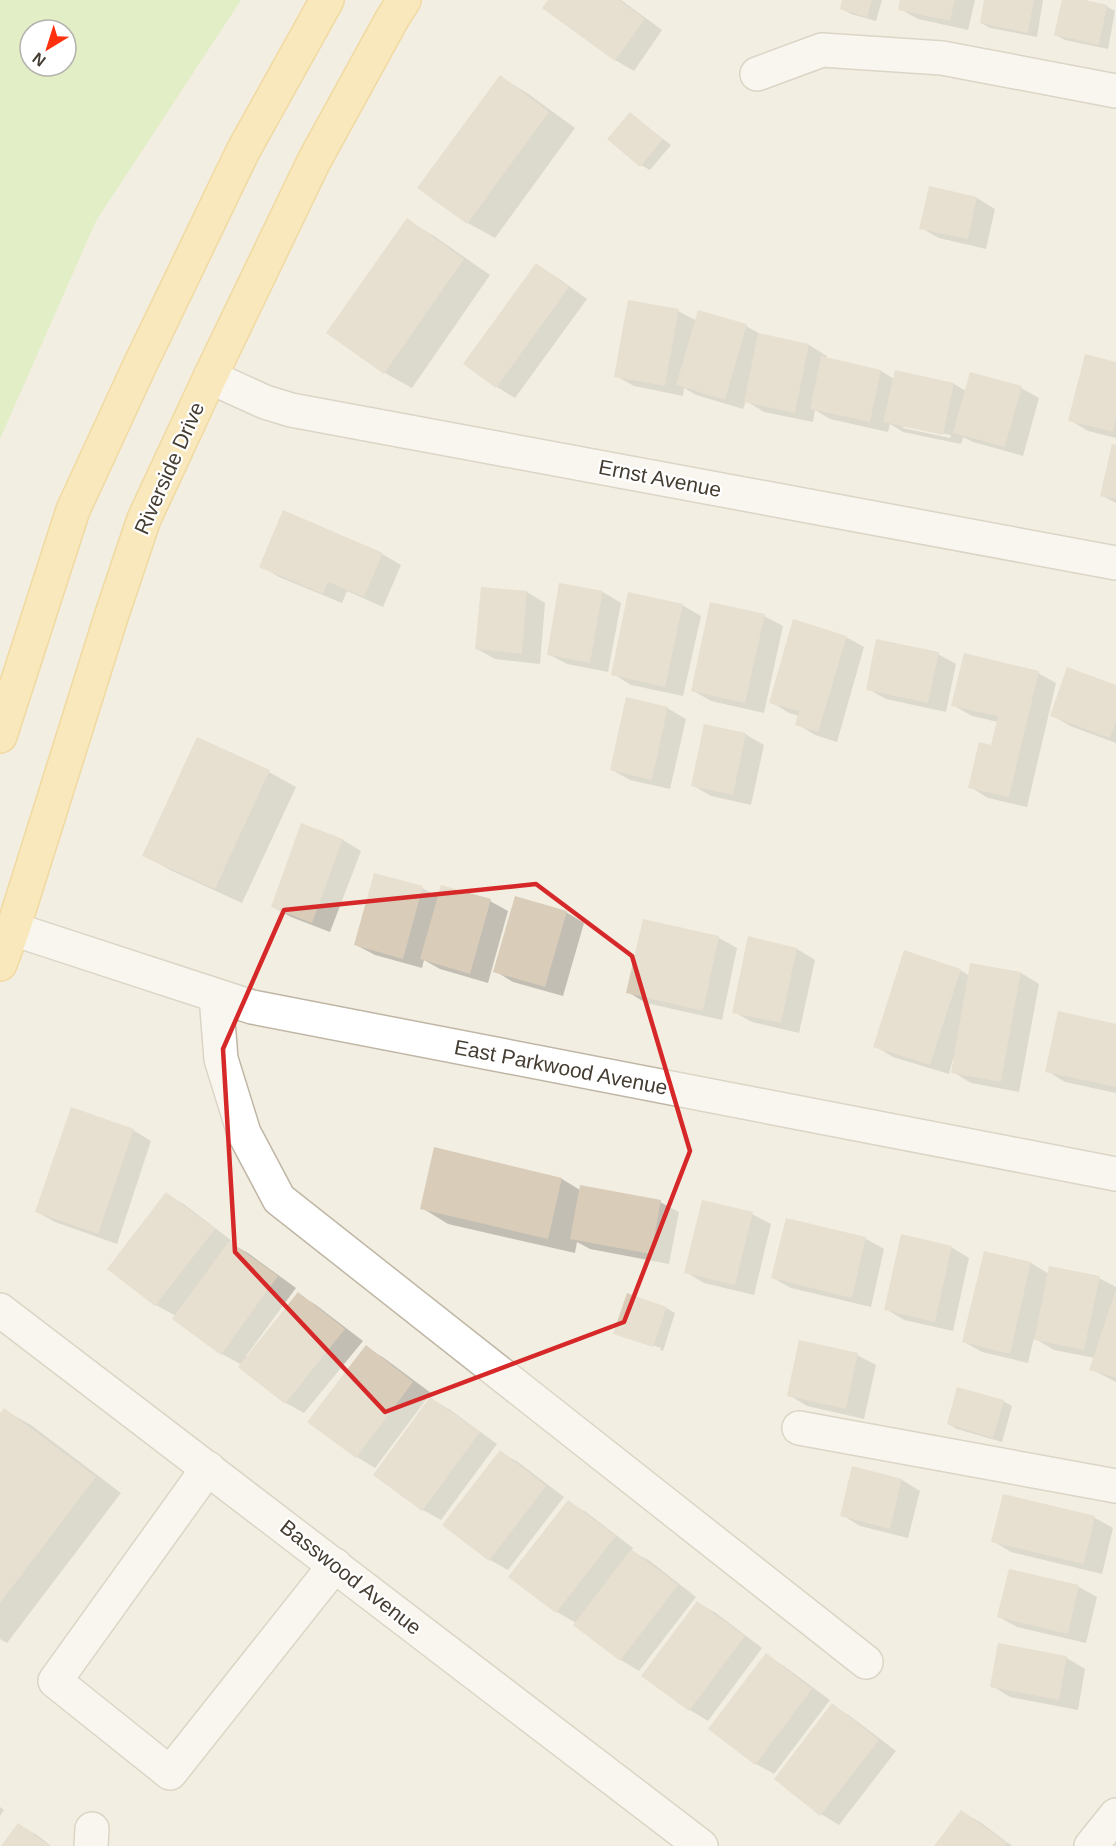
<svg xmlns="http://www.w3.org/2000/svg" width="1116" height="1846" font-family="Arial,sans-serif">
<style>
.green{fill:#cdeda5;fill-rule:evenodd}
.shadow{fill:#0003;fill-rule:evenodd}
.building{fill:#d9ccb9}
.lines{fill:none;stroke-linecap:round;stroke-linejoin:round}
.minor-casing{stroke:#bfb6a4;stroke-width:36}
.major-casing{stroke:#f0c053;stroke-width:36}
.minor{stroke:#fff;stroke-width:33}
.major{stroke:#ffdf8f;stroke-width:33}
.marked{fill:none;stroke:#d62828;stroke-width:4.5;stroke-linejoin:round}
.labels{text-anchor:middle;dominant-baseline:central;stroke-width:4.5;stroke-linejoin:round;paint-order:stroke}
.street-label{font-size:21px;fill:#453d32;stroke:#fff}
</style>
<rect width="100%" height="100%" fill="#f3eee2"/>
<path class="green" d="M0,0H241L96,221L0,439ZM30,30H66V66H30Z"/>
<g class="shadow">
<polygon points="550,0 621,0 662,30 634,71 615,60"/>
<polygon points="844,0 882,0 876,21 851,14 842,9"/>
<polygon points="902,0 975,0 968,30 918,19 900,9"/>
<polygon points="985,0 1043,0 1037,37 990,28 981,23"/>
<polygon points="1064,0 1078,0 1106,6 1115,11 1108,49 1065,40 1056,35"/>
<polygon points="500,77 527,93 575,128 495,238 468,223 419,187"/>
<polygon points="630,114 671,145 650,170 641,165"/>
<polygon points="977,198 995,209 986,249 939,238 921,228"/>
<polygon points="407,220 434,236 490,275 412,388 385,373 328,333"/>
<polygon points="536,265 555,276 587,299 515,398 497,387 465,364"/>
<path d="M678,311L697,321L746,326L764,336L809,345L827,356L826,359L881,371L894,379L896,372L954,384L966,391L1021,388L1039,398L1023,456L973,442L963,437L961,444L903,432L890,424L888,432L830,419L815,410L813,422L764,412L746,401L743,409L696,395L684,388L683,396L634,386L616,376ZM903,425L951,435L950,438L903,428Z"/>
<polygon points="1116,364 1116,438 1088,431 1070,420"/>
<polygon points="1116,447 1116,503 1101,495"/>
<polygon points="284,512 382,554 401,565 383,607 347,591 342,603 279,577 261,566"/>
<polygon points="527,592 545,603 540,664 495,659 477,649"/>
<polygon points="603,592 621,603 608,672 567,664 548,654"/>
<polygon points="682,605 701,616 683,696 631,685 613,674"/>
<polygon points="764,616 783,626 764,713 711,701 692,690"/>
<polygon points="846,637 864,647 837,742 815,735 797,724 799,716 789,713 771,702"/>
<polygon points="938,654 956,664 946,712 886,699 868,689"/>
<polygon points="1038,673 1056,683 1027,807 988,798 970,787 992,747 998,722 972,716 953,705"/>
<polygon points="1116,687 1116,743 1070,726 1052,715"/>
<polygon points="667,708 686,719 670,789 630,780 612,770"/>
<polygon points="745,734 764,745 751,805 711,796 692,785"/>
<polygon points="197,739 269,772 296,787 242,903 170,870 144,855"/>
<polygon points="302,825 343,840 361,851 330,932 291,917 273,907"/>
<polygon points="422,888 439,897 490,901 508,911 488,983 440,969 424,960 422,968 375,955 356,945"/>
<polygon points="566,912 584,923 563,996 513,982 495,971"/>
<polygon points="644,921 719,938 737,948 722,1020 646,1003 628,992"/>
<polygon points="749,938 797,949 815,960 799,1033 752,1022 734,1012"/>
<polygon points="960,970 970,976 1021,973 1039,984 1019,1092 971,1083 953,1072 955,1060 953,1059 949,1074 893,1057 875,1046"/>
<polygon points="1116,1025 1116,1093 1065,1082 1047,1071"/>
<polygon points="133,1130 151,1141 117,1244 55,1222 37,1212"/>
<polygon points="435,1149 562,1179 580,1190 660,1202 679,1212 669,1264 590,1249 577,1242 575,1253 448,1224 422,1208"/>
<polygon points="167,1194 185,1205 232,1241 230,1243 248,1253 296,1288 246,1356 248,1357 298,1294 316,1305 363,1341 304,1413 286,1403 240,1367 242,1365 222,1354 176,1316 156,1305 109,1269"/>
<polygon points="752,1214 771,1224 754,1295 704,1283 686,1272"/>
<polygon points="866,1239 884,1249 871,1307 791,1288 773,1278"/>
<polygon points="951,1247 969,1258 953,1331 904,1320 886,1309"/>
<polygon points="986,1252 1031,1263 1049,1274 1099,1278 1116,1287 1116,1382 1091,1369 1095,1358 1054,1350 1034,1338 1028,1363 982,1352 964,1342"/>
<polygon points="666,1308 675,1313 663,1351 660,1350 661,1348 623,1335 623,1337 615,1333"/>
<polygon points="366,1347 384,1358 431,1393 375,1468 357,1457"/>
<polygon points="857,1355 876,1365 864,1419 807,1406 789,1395"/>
<polygon points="431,1399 449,1409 497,1444 441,1520 423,1510"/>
<polygon points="1003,1401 1012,1406 1002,1442 957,1429 948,1424"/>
<polygon points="4,1410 31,1425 121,1493 7,1643 0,1639 0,1415"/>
<polygon points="500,1452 518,1462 564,1497 508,1570 490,1560"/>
<polygon points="902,1480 920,1491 908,1538 860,1526 842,1515"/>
<polygon points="1004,1496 1095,1518 1113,1528 1102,1574 1011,1552 993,1541"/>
<polygon points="568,1502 586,1512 633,1548 631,1551 650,1561 696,1597 639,1671 621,1660 575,1625 576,1623 557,1612 510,1576"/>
<polygon points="1010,1571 1079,1587 1097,1597 1086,1643 1017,1627 999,1617"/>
<polygon points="698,1603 716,1613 762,1648 708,1721 690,1710"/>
<polygon points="766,1655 784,1666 830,1700 774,1774 756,1764"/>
<polygon points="1067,1658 1085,1669 1078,1710 1010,1697 992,1686"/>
<polygon points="832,1705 850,1716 896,1751 839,1825 821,1814"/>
<polygon points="0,1807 4,1810 0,1816"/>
<polygon points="962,1812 980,1822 1012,1846 936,1846"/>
<polygon points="19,1825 37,1835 51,1846 3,1846"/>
</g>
<g class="building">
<polygon points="548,0 619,0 645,19 615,61 542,8"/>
<polygon points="842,0 872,0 867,17 840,9"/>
<polygon points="900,0 955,0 950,21 898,10"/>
<polygon points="984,0 1034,0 1028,33 980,23"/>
<polygon points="1062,0 1085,0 1107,5 1099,45 1054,35"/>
<polygon points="500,75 549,112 467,224 417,188"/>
<polygon points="630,112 663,139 640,167 607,139"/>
<polygon points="929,186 977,197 968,239 919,229"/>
<polygon points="407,218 464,259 384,374 326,333"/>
<polygon points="536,263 569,287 496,388 463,364"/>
<polygon points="628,300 679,309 665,386 614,377"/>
<polygon points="698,310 747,324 725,400 676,385"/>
<polygon points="758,333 809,344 795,413 744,402"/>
<polygon points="1085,354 1116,362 1116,417 1113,432 1068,421"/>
<polygon points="821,356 881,370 870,422 810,409"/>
<polygon points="895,370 954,383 943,435 883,422"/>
<polygon points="970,372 1022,386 1005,447 953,433"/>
<polygon points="1112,444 1116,445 1116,499 1100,496"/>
<polygon points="283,510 383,553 364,597 328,582 323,594 259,567"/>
<polygon points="559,583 603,591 590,663 547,655"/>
<polygon points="481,587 527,591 522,654 475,649"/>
<polygon points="628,592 683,604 665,687 611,675"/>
<polygon points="710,602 765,614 745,703 691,691"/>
<polygon points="793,619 847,636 818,732 795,725 799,711 769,703"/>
<polygon points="876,639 939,652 928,703 866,690"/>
<polygon points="964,653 1039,671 1009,797 968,788 979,742 991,745 998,716 951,706"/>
<polygon points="1067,667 1116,685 1116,722 1110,738 1050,716"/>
<polygon points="626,697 668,707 652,780 610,770"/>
<polygon points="704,724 746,733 733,795 691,786"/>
<polygon points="197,737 270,770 215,889 142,856"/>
<polygon points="301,823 343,839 312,923 271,907"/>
<polygon points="374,873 423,886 403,959 354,945"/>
<polygon points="441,885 491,899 470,974 420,959"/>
<polygon points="515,896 567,911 545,987 493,972"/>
<polygon points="643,919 719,936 703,1011 626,993"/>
<polygon points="748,936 797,948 781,1023 732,1013"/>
<polygon points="904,950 961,969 930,1065 873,1047"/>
<polygon points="970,963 1021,972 1001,1082 951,1073"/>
<polygon points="1058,1011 1116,1024 1116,1087 1045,1072"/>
<polygon points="71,1107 134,1129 98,1234 35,1212"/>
<polygon points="434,1147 562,1178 548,1239 420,1209"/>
<polygon points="580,1185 661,1200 651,1254 570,1239"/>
<polygon points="166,1192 215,1229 155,1306 107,1269"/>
<polygon points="702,1200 753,1212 735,1285 684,1273"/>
<polygon points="786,1218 866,1237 852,1298 771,1278"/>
<polygon points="901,1234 952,1246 935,1322 884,1310"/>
<polygon points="229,1241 278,1276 221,1355 172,1319"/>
<polygon points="984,1251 1031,1262 1010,1354 962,1342"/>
<polygon points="1049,1266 1100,1276 1084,1350 1034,1340"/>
<polygon points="1116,1289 1116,1378 1089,1370"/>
<polygon points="298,1292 345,1329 285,1404 238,1367"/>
<polygon points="627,1293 667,1307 653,1347 613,1334"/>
<polygon points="799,1340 858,1353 846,1409 787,1396"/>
<polygon points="366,1345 413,1382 356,1458 307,1422"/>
<polygon points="957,1387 1004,1400 993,1438 947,1424"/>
<polygon points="430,1397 480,1432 422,1511 373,1475"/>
<polygon points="4,1408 96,1477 0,1603 0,1413"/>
<polygon points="500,1450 546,1486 489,1561 442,1525"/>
<polygon points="852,1466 902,1479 890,1529 840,1516"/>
<polygon points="1003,1494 1095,1516 1084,1564 991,1542"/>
<polygon points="568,1500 616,1536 556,1613 508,1577"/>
<polygon points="631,1549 678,1585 620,1661 573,1625"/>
<polygon points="1009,1569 1079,1585 1068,1634 997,1617"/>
<polygon points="697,1601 745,1636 689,1711 641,1676"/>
<polygon points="998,1643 1067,1656 1059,1700 990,1687"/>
<polygon points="766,1653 812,1689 755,1765 708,1729"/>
<polygon points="832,1703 879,1740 820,1816 774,1779"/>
<polygon points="961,1810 1007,1843 1005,1846 934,1846"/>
<polygon points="18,1823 50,1846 1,1846"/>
</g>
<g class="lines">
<defs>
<g id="minor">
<polyline points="757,74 822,50 942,58 1116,91"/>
<polyline points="210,377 265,402 291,410 1116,563"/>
<polyline points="13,929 252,1007 1116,1174"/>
<polyline points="216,996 221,1059 244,1133 279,1199 866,1662"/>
<polyline points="0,1310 701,1846"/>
<polyline points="799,1428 1116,1486"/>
<polyline points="208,1468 55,1681 170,1773 335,1565"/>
<polyline points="91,1846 92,1829"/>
<polyline points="1091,1846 1116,1815"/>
</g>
<g id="major">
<polyline points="0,736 73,510 139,367 243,151 327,0"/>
<polyline points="0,964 13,929 111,617 144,519 210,377 314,161 392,19 404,0"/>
</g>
</defs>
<use href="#minor" class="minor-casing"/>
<use href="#major" class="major-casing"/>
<use href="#minor" class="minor"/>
<use href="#major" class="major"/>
</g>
<path d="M0 0H1116V1846H0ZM536,884L632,956L690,1151L624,1322L385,1412L235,1252L223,1049L284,910Z" fill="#f3eee2" fill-opacity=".55" fill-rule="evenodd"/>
<path class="marked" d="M536,884L632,956L690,1151L624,1322L385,1412L235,1252L223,1049L284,910Z"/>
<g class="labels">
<g class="street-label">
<text transform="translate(169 468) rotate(-66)">Riverside Drive</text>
<text transform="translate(660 478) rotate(11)">Ernst Avenue</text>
<text transform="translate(561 1067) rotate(11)">East Parkwood Avenue</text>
<text transform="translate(351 1577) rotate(38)">Basswood Avenue</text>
</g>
</g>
<g transform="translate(48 48) rotate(218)"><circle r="28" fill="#ffffff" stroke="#b5b1ad" stroke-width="1.5"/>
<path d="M0-4.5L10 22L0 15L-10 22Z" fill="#ff300d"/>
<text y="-9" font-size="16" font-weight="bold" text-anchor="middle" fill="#453d32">N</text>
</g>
</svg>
